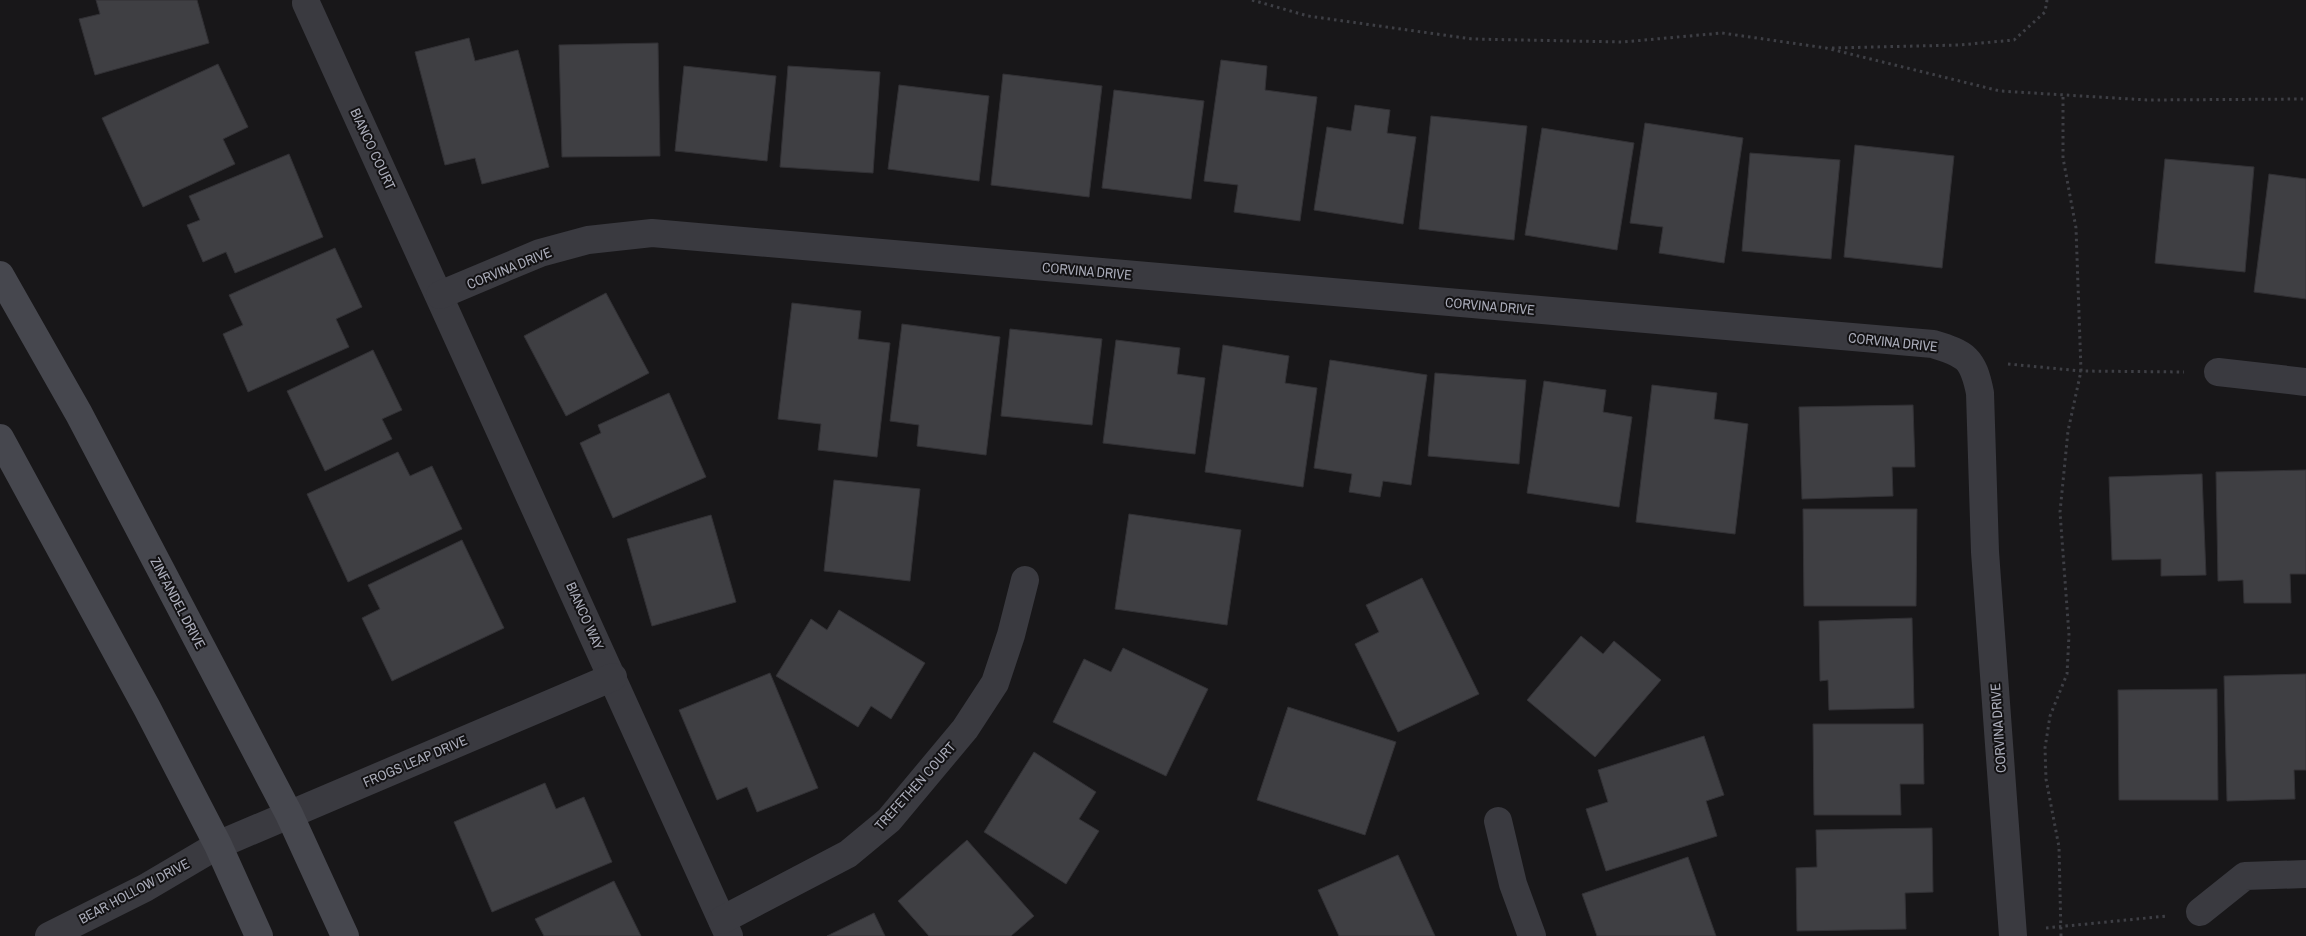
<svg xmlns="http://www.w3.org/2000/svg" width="2306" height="936" font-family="'Archivo Narrow',sans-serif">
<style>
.building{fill:#3f3f43;stroke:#323135}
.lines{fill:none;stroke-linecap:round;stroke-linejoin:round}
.path{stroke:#3e3f45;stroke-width:3;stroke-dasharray:2.5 4;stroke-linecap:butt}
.street{stroke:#3a3a40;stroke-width:28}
.secondary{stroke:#46474e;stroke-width:28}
.labels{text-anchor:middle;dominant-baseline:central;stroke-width:4;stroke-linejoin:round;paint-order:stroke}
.street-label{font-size:14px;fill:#aaacb9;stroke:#131214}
</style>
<rect width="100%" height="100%" fill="#181719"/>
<g class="building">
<polygon points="96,0 197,0 209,43 95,75 79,19 100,14"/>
<polygon points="469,38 475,61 518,50 549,167 482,184 475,158 445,165 415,52"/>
<polygon points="658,43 660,156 562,157 559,45"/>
<polygon points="1221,60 1267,66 1265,90 1317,97 1300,221 1234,212 1238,185 1204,181"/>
<polygon points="218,64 248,127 223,139 235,164 143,207 102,118"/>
<polygon points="684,66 776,76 767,161 675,151"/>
<polygon points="788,66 880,72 873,173 780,167"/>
<polygon points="1003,74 1102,86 1089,197 991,185"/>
<polygon points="899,85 989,96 979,181 888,169"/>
<polygon points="1114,90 1204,101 1191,199 1102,188"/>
<polygon points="1355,105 1390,110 1387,133 1416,137 1403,224 1314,210 1327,127 1351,131"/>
<polygon points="1431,116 1527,126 1514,240 1419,229"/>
<polygon points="1645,123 1743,138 1724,263 1659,253 1663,227 1630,223"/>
<polygon points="1542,128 1634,143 1617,250 1525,235"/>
<polygon points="1855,145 1954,156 1942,268 1844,257"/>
<polygon points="1750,153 1840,160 1831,259 1742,251"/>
<polygon points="289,154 323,237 235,273 226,252 203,262 187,225 200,220 189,196"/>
<polygon points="2165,159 2254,167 2245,272 2155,263"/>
<polygon points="2269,174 2306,179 2306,299 2254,292"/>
<polygon points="335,248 362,307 336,319 349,347 248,392 223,334 243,325 229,295"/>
<polygon points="606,293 649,373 566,416 524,336"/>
<polygon points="792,303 861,311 858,339 890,343 877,457 818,450 821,424 778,419"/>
<polygon points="902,324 1000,337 986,455 917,446 919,425 890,421"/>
<polygon points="1010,329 1102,339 1092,425 1001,416"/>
<polygon points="1116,340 1180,348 1177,374 1205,378 1195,454 1103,443"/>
<polygon points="1223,345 1289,356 1285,383 1317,388 1303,487 1205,472"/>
<polygon points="373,350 402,410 382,419 392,439 325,471 287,391"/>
<polygon points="1330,360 1427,375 1411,485 1383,481 1380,497 1349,492 1352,474 1314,468"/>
<polygon points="1435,373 1526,380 1519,464 1428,456"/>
<polygon points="1544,381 1606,390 1603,412 1632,417 1619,507 1527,493"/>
<polygon points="1652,385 1717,393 1714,419 1748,424 1735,534 1636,522"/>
<polygon points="669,393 706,477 613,518 580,443 601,433 598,425"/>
<polygon points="1913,405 1915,467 1892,467 1893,496 1802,499 1799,407"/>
<polygon points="398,452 410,476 432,466 462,529 348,582 307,494"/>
<polygon points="2306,470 2306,574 2290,574 2291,603 2244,603 2243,580 2218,581 2216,472"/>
<polygon points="2202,474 2206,575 2161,576 2161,559 2112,560 2109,477"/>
<polygon points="834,480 920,489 910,581 824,571"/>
<polygon points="1803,509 1917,509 1916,606 1804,606"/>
<polygon points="1129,514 1241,530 1227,625 1115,609"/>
<polygon points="711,515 736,602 652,626 627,539"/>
<polygon points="462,540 504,628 392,681 362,618 380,609 368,585"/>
<polygon points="1422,578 1479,694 1398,732 1355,644 1379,632 1366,605"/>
<polygon points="839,610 925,663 891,719 871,706 858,727 776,676 811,619 827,630"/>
<polygon points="1912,618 1914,708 1829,710 1828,680 1820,681 1819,621"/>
<polygon points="1581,636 1603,654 1614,641 1661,680 1595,757 1527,700"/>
<polygon points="1123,648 1208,689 1166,776 1053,722 1084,659 1111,672"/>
<polygon points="770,673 818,788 757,812 747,787 717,800 679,710"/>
<polygon points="2306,674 2306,770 2294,770 2295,799 2227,801 2224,676"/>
<polygon points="2217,689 2218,800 2119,800 2118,690"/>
<polygon points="1288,707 1396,742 1365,835 1257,800"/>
<polygon points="1813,724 1923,724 1924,784 1900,784 1901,815 1814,815"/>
<polygon points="1704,736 1724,795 1706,801 1717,836 1606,871 1586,809 1608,802 1598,770"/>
<polygon points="1034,752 1096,792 1079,819 1099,831 1066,884 984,832"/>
<polygon points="545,783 556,809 584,797 612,862 492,912 454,822"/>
<polygon points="1932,828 1933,892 1905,893 1906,929 1797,931 1796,868 1817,867 1816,830"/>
<polygon points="967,840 1034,916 1011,936 929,936 898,901"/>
<polygon points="1398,855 1435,936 1339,936 1318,890"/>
<polygon points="1688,857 1716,936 1597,936 1582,894"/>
<polygon points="614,881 641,936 544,936 535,919"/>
<polygon points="874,913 885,936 827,936"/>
</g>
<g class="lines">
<g class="path">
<polyline points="1252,0 1308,16 1472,39 1623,42 1722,33 1826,48 2000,91 2147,100 2306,99"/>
<polyline points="1832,48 1959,45 2014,40 2045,12 2047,0"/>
<polyline points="2008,364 2081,371 2184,372"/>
<polyline points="2046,928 2167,916"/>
<polyline points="2061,936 2059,847 2046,779 2045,748 2050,716 2067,674 2069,635 2060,512 2068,431 2081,371 2076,228 2063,158 2063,95"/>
</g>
<g class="street">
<polyline points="306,3 729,936"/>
<path d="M440,295L540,253L588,240L652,233L1933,344C1966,354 1973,358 1980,393L1985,552L2013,936"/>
<polyline points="2218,372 2306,382"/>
<polyline points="1498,821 1513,884 1532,936"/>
<polyline points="2200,912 2245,876 2306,874"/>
<polyline points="722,920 848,854 889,820 965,729 995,683 1011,635 1025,580"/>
<polyline points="49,936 145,888 218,845 613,677"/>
</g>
<g class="secondary">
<polyline points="0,275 79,414 289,814 345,936"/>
<polyline points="0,438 147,708 218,845 259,936"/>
</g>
</g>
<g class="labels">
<g class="street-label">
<text transform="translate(373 149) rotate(65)">BIANCO COURT</text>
<text transform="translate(509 268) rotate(-22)">CORVINA DRIVE</text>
<text transform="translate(1087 271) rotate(5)">CORVINA DRIVE</text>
<text transform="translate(1490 306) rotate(5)">CORVINA DRIVE</text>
<text transform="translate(1893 342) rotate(6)">CORVINA DRIVE</text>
<text transform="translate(178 603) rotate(62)">ZINFANDEL DRIVE</text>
<text transform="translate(585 616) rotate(66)">BIANCO WAY</text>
<text transform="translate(1998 728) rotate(-94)">CORVINA DRIVE</text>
<text transform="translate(415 761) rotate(-23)">FROGS LEAP DRIVE</text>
<text transform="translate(915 786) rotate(-48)">TREFETHEN COURT</text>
<text transform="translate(134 891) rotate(-28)">BEAR HOLLOW DRIVE</text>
</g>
</g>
</svg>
